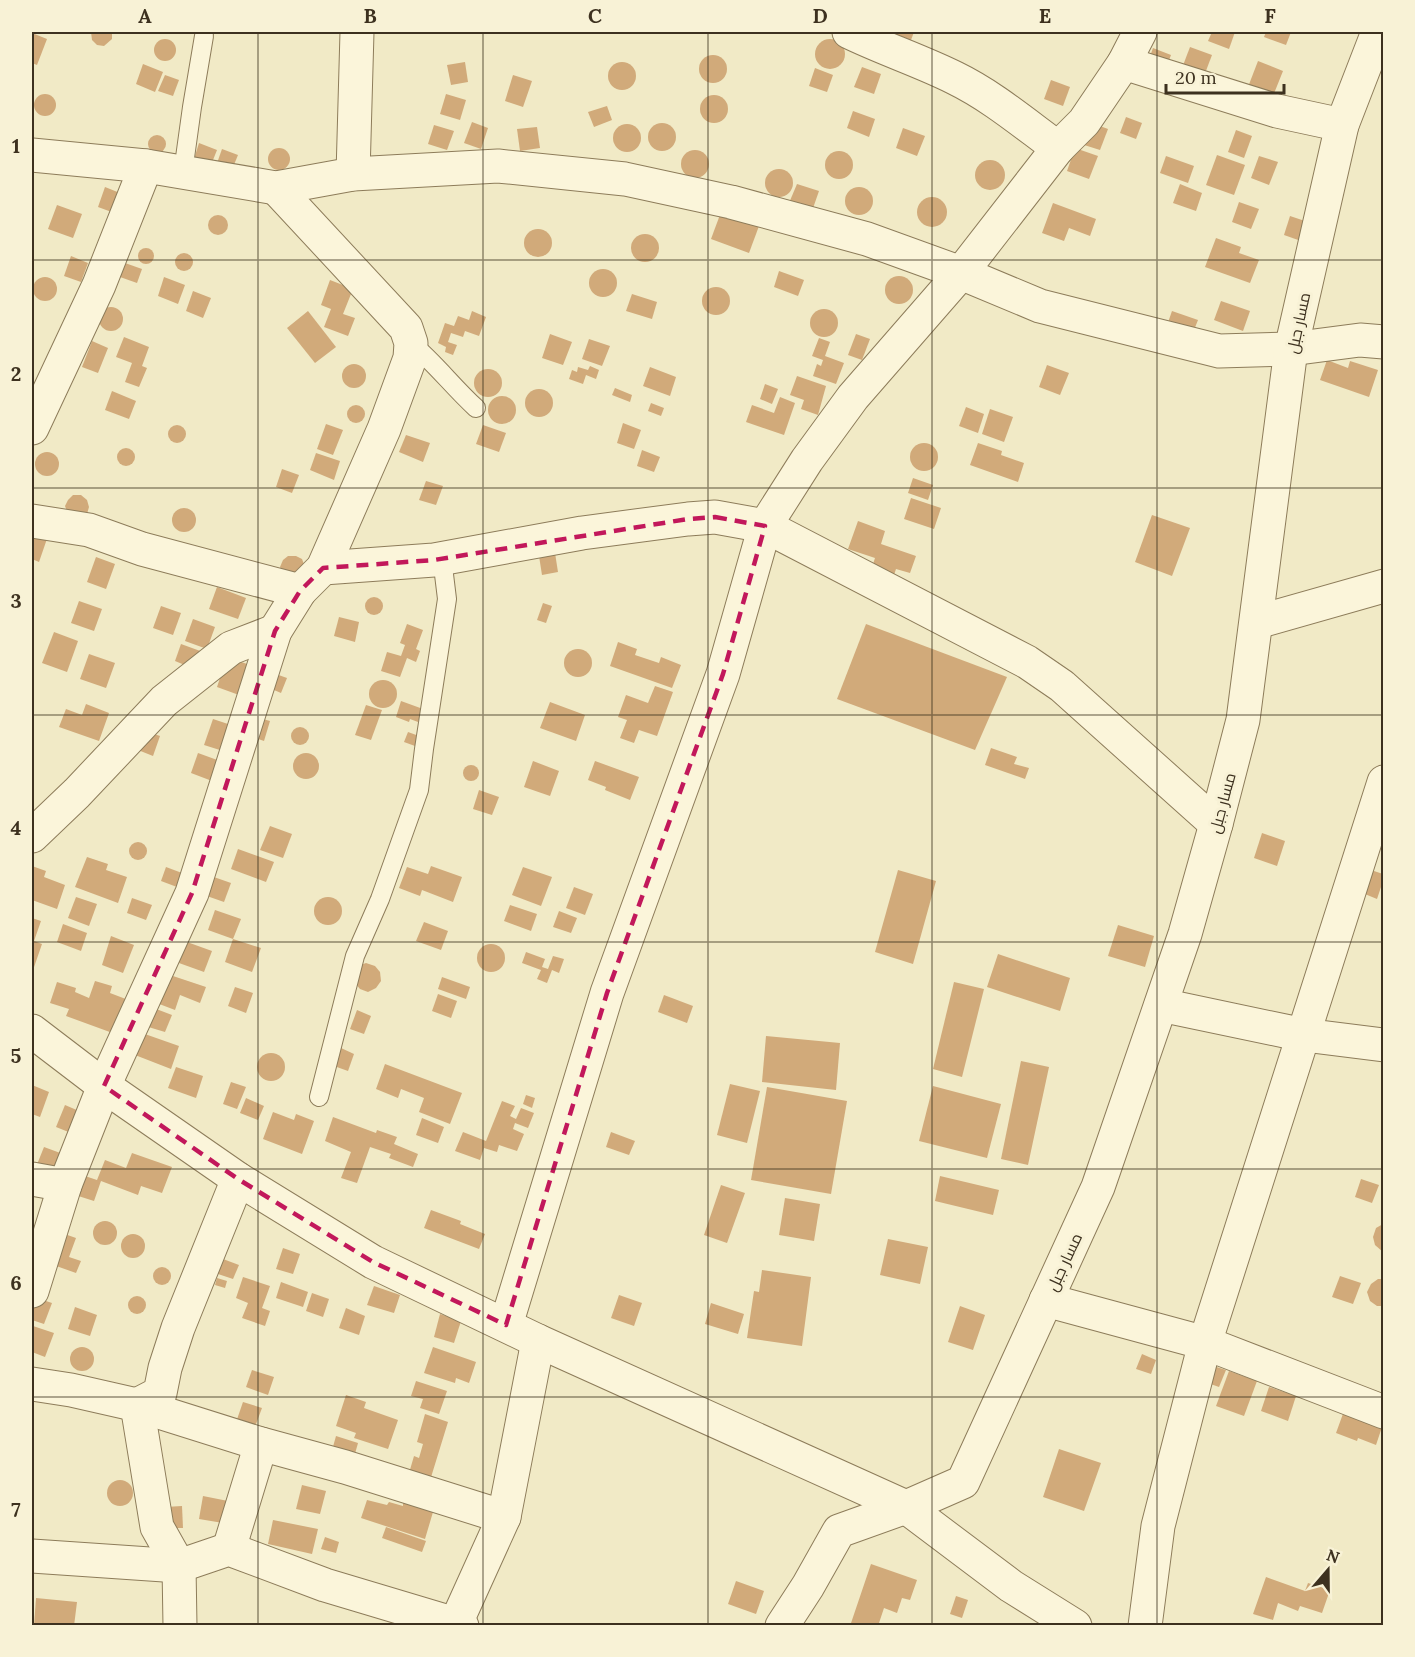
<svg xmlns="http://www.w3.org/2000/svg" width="1415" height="1657" font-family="Lora,Cairo,serif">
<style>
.building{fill:#d1aa7a}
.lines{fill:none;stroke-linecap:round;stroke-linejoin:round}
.service-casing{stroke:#8d7c5a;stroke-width:20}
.minor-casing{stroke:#8d7c5a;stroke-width:35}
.service{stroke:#fbf5da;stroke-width:18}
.minor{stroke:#fbf5da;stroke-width:33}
.marked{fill:none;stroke:#c2185b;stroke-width:4.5;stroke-dasharray:12 8;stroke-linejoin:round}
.grid{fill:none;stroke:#3d311f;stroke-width:1.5;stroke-opacity:0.55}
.labels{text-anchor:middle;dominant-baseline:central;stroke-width:6;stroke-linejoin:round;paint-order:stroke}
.street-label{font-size:16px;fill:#3d311f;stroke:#f8f2d6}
.neatline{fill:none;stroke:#3d311f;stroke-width:2}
.grid-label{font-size:20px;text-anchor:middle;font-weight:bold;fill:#3d311f}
</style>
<rect width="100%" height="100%" fill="#f1eac6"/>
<g class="building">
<polygon points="91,32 112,32 112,39 104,46 97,45 92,40"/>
<polygon points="896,32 914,32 911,40 895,34"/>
<polygon points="1212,32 1235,32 1229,49 1208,41"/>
<polygon points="1266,32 1291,32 1286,45 1264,37"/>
<polygon points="32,33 47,39 37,65 32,63"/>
<circle cx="830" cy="54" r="15"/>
<circle cx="165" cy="50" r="11"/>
<polygon points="1190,47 1212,55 1204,76 1182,68"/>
<polygon points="1153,48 1171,55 1166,68 1148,62"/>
<circle cx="713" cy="69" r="14"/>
<polygon points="1258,61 1283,71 1273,96 1248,87"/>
<polygon points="465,62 468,82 451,85 447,65"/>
<circle cx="622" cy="76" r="14"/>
<polygon points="143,64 163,72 155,92 136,84"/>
<polygon points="862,67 881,74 874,94 854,87"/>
<polygon points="815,68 833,75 827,92 809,86"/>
<polygon points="165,75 179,80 173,96 158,91"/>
<polygon points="513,75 532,81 523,107 505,101"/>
<polygon points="1051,80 1070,87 1063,106 1044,99"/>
<polygon points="446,94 466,100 460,120 440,114"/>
<circle cx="45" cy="105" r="11"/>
<circle cx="714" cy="109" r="14"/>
<polygon points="607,106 612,120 594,127 588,112"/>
<polygon points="853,111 875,119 869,137 847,128"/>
<polygon points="1126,117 1142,123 1136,139 1120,133"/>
<polygon points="472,122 488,128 481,149 464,143"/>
<polygon points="1089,122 1108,129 1100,150 1081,144"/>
<circle cx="662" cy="137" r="14"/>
<circle cx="627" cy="138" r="14"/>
<polygon points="434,125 454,131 447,150 428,144"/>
<polygon points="537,127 540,148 520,151 517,129"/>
<polygon points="903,128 925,136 917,156 896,148"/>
<polygon points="1236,130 1252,136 1244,158 1228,152"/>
<circle cx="157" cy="144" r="9"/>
<polygon points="199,143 217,150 211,165 194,159"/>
<polygon points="1075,148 1098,156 1089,179 1067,171"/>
<circle cx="279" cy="159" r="11"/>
<polygon points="222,149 238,155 231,172 216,166"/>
<circle cx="695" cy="164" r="14"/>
<circle cx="839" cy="165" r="14"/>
<polygon points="1217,155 1245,165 1234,195 1206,185"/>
<polygon points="1166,156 1194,166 1188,183 1160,173"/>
<polygon points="1259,156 1278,162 1269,185 1251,178"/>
<circle cx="990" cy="175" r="15"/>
<circle cx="779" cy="183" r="14"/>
<polygon points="797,184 819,191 812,211 789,203"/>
<polygon points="1180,184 1202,193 1196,211 1173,203"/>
<polygon points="105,187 125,195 117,214 98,207"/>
<circle cx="859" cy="201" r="14"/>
<circle cx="932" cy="212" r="15"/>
<polygon points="1239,202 1259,209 1251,229 1232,222"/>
<polygon points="1053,203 1096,219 1090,236 1069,228 1064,241 1042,233"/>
<polygon points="57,205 82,214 73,238 48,229"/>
<polygon points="721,212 759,226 749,253 711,239"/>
<circle cx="218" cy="225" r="10"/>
<polygon points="1290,216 1308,222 1301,241 1284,235"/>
<circle cx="538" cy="243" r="14"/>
<circle cx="645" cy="248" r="14"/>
<polygon points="1216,238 1241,247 1239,253 1259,260 1250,283 1205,267"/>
<circle cx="146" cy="256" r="8"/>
<circle cx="184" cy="262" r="9"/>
<polygon points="71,256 88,263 81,282 64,276"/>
<polygon points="125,263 142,269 137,283 120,277"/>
<circle cx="603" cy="283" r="14"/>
<polygon points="779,271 804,280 798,296 774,287"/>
<circle cx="899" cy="290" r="14"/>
<polygon points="164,277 185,285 178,304 158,296"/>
<circle cx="45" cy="289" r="12"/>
<polygon points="330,280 353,289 343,314 355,318 348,336 324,327 331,309 321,305"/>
<circle cx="716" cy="301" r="14"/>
<polygon points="193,291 211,298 203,318 186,311"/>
<polygon points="632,294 657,302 652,319 626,311"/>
<polygon points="1221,301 1250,311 1243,331 1214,320"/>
<circle cx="111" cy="319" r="12"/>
<circle cx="824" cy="323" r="14"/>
<polygon points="308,311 336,347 315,363 287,328"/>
<polygon points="472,311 486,317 479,336 465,331 463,337 451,333 448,342 457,345 453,355 445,352 446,347 438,343 445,323 454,326 458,316 469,320"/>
<polygon points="1172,311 1198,320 1190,340 1165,331"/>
<polygon points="550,334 572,342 563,365 542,358"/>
<polygon points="856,334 870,339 862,360 848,355"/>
<polygon points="124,337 149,347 142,366 147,368 139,387 125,382 132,363 116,357"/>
<polygon points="819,338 830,342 825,356 844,363 836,384 813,376 817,364 821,366 823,360 812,356"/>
<polygon points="589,339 610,346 602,366 582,359"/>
<polygon points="92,341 108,348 98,373 82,367"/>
<polygon points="1327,360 1348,368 1350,361 1378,370 1369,397 1320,380"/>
<circle cx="354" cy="376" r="12"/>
<polygon points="1047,365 1069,373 1060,395 1039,387"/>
<polygon points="590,366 599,370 596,379 586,375 583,384 569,379 572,370 577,372 578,367 588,370"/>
<polygon points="650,367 676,377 670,396 643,386"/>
<circle cx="488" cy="383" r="14"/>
<polygon points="797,376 826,386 818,415 801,409 804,400 790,395"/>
<polygon points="765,384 778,389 772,404 760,399"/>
<polygon points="615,388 632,395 630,402 612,395"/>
<circle cx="539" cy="403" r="14"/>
<polygon points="112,391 136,401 129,419 105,410"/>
<circle cx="502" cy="410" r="14"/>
<polygon points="780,397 795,403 784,435 746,422 752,405 774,413"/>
<polygon points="651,403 664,408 661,416 648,411"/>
<circle cx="356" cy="414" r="9"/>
<polygon points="966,407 984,414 978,433 959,426"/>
<polygon points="990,409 1013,417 1004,442 982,434"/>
<polygon points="623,423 641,430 634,449 617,443"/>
<polygon points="326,424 343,430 333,455 317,449"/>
<polygon points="483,425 506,433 499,452 476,444"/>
<circle cx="177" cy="434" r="9"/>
<polygon points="406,435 430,443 423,462 399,452"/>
<polygon points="978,443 1002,451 1001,455 1024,463 1018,482 970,465"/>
<circle cx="924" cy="457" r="14"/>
<circle cx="126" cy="457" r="9"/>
<polygon points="642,450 660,457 654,472 637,466"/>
<circle cx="47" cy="464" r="12"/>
<polygon points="316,453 340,461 334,480 310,470"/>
<polygon points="282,469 299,475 292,493 276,487"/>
<polygon points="913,478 933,485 928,500 908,493"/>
<polygon points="426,481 443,486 436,505 419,500"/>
<polygon points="73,495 81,495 87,500 89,507 87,514 68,514 65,506 68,500"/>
<polygon points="911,498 941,508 934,529 904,519"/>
<circle cx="184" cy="520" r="12"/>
<polygon points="1152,515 1190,528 1172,576 1135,562"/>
<polygon points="858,521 885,531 881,544 916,556 910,573 896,569 894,575 872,567 875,558 848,549"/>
<polygon points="32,527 49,533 39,562 32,559"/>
<polygon points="555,553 558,572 542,575 539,556"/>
<polygon points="288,556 296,556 302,559 305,567 302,574 283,574 280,567 283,560"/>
<polygon points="96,557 115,564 106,589 87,582"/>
<polygon points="217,587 246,598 238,619 209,609"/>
<circle cx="374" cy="606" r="9"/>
<polygon points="79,601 102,609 94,631 71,623"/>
<polygon points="543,603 552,606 546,623 537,620"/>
<polygon points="161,606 181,613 173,635 153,628"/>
<polygon points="339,617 359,622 355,642 334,636"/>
<polygon points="193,619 215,627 207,649 185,641"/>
<polygon points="407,624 423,630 416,649 420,651 416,662 407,658 400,677 381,671 387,652 401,656 405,645 400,643"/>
<polygon points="866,624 1007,677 975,750 837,699"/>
<polygon points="54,632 78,641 67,672 42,663"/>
<polygon points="618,642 637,649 635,655 659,663 661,657 681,665 672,688 610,666"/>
<polygon points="181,644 203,652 197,670 175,661"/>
<circle cx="578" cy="663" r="14"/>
<polygon points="89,654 115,663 106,688 80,679"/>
<polygon points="227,657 250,665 239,695 217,687"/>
<polygon points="273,673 287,678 281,693 267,687"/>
<circle cx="383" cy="694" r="14"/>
<polygon points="655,686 673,692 657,736 639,730 634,743 620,738 627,720 618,717 626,695 648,703"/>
<polygon points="401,701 423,709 418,722 410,719 409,722 396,717"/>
<polygon points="550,702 585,715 576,741 540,728"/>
<polygon points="86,704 109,713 99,741 59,727 66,709 82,715"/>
<polygon points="366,705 382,710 371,740 355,735"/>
<polygon points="256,717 270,721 264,741 250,736"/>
<polygon points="213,719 231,725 223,751 204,745"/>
<circle cx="300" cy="736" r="9"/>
<polygon points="140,729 160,736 153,756 133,748"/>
<polygon points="408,732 419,736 415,746 404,742"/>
<polygon points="991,748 1017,757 1014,764 1029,768 1025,779 985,765"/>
<polygon points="198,753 220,761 212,781 191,773"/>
<circle cx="306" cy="766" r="13"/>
<polygon points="533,761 559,771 550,796 524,787"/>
<polygon points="595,761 639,777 630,800 605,790 606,787 588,780"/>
<circle cx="471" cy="773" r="8"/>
<polygon points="479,790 499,797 492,815 473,809"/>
<polygon points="270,826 292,834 283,858 260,850"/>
<polygon points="1262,833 1285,841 1277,866 1254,858"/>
<circle cx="138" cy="851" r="9"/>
<polygon points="238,849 274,862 266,882 231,869"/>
<polygon points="87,857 108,864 106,870 127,877 118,903 75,887"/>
<polygon points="32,866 46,871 44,877 65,885 57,909 32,900"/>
<polygon points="431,866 462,877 453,902 422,890 420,896 399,888 407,867 428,874"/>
<polygon points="166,867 182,873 177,887 161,881"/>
<polygon points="523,867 552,877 541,906 512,895"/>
<polygon points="1368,869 1383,874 1383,881 1377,899 1360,892"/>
<polygon points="898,870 936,881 913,964 875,952"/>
<polygon points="211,876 231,883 224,902 204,895"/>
<polygon points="574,887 593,894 585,915 566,908"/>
<polygon points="76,897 97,904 89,926 68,918"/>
<circle cx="328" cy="911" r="14"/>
<polygon points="132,898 152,905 146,920 127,913"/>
<polygon points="510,905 537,914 531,931 504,921"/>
<polygon points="215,910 241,919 233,939 208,930"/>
<polygon points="559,911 577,918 571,933 553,927"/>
<polygon points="32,918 41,921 34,941 42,944 32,973"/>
<polygon points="424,922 448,931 441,950 416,941"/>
<polygon points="63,924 87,933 81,951 57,942"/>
<polygon points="1118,925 1154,936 1145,967 1108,956"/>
<polygon points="111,936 134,945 123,973 102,965"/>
<polygon points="233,939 261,948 252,972 225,962"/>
<polygon points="187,942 212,951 204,972 179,963"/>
<circle cx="491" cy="958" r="14"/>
<polygon points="526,952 545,959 542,967 548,969 553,956 564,959 559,973 552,970 547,983 537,979 541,970 522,963"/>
<polygon points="998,954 1070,978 1060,1011 987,987"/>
<polygon points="366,963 375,966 380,972 381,981 376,988 368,992 360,989 354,982 358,966"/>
<polygon points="164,973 206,987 200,1003 180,995 175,1010 154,1002"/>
<polygon points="442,977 470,987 466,999 438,989"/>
<polygon points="95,981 112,986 110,993 131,1001 118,1035 66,1016 69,1009 50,1003 57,982 76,988 75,992 89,998"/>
<polygon points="954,982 984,989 962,1077 933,1069"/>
<polygon points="235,987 253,993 246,1013 228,1006"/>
<polygon points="438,994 457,1001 451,1018 432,1011"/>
<polygon points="664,995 693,1006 687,1023 658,1012"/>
<polygon points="151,1007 172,1015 165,1032 145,1026"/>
<polygon points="357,1010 371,1016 364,1034 350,1029"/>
<polygon points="142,1033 179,1046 171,1069 135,1055"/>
<polygon points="766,1036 840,1043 836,1090 762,1082"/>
<polygon points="341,1048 354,1054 348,1071 334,1066"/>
<circle cx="271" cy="1067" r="14"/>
<polygon points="1021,1061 1049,1067 1028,1165 1001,1159"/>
<polygon points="385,1064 462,1093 450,1124 419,1112 424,1098 401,1089 398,1098 376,1089"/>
<polygon points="176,1067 203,1076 196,1098 168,1088"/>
<polygon points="231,1082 246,1087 237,1109 223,1104"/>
<polygon points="730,1084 760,1091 747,1143 717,1135"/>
<polygon points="32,1085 49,1092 40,1117 32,1114"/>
<polygon points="933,1086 1001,1104 987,1158 919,1141"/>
<polygon points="767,1087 847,1101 831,1194 751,1180"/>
<polygon points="526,1095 535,1098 532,1108 523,1104"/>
<polygon points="246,1098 264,1106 258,1120 240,1113"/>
<polygon points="502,1101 515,1106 510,1116 516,1119 521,1108 534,1113 528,1128 515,1123 513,1129 524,1134 517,1151 499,1145 497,1152 484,1148 480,1160 455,1151 463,1132 486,1141"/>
<polygon points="65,1105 79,1111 71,1133 56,1127"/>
<polygon points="273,1112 294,1120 296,1114 314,1121 302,1154 263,1139"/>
<polygon points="333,1117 376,1133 377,1130 397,1137 394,1144 418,1154 413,1167 389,1158 391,1154 370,1147 357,1183 341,1178 351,1152 325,1141"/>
<polygon points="422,1118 444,1127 438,1143 416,1135"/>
<polygon points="611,1132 635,1141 629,1155 606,1147"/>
<polygon points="44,1147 63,1154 56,1174 36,1167"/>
<polygon points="132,1153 172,1167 162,1193 141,1186 138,1195 101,1181 94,1201 72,1194 79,1174 97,1180 105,1160 126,1168"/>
<polygon points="940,1176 999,1190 993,1215 935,1201"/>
<polygon points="1361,1179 1379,1185 1372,1203 1355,1197"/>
<polygon points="721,1185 745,1193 727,1243 704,1235"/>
<polygon points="785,1198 820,1204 814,1241 779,1235"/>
<polygon points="431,1210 461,1221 460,1224 485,1234 479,1249 424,1228"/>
<circle cx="105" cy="1233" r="12"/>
<polygon points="1383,1224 1383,1252 1375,1245 1373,1237 1376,1228"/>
<polygon points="56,1231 76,1238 69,1257 81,1261 76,1273 45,1262"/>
<circle cx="133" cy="1246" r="12"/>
<polygon points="888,1239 928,1247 920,1284 880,1275"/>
<polygon points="283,1248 300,1254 293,1274 276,1269"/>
<polygon points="223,1259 239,1265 233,1279 218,1274"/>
<circle cx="162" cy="1276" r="9"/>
<polygon points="762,1270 811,1277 802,1346 747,1338 754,1291 759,1292"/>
<polygon points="1340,1276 1361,1283 1353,1304 1332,1297"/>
<polygon points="243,1277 270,1286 262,1308 270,1311 265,1326 242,1318 248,1303 236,1298"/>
<polygon points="217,1278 227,1281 225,1288 215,1285"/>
<polygon points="1378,1279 1383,1279 1383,1306 1377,1306 1370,1301 1367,1292 1371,1284"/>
<polygon points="281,1282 308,1292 303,1307 276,1298"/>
<polygon points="374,1286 400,1295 394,1313 367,1305"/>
<polygon points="312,1293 329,1299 323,1317 306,1311"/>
<polygon points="619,1295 642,1303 634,1326 611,1318"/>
<circle cx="137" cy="1305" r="9"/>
<polygon points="37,1298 52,1303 44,1324 32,1320 32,1314"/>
<polygon points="711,1303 744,1314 738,1334 705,1324"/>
<polygon points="960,1306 985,1315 973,1350 948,1342"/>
<polygon points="75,1307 97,1315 90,1336 68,1329"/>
<polygon points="346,1308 365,1316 359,1335 339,1328"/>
<polygon points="440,1314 461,1321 454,1343 434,1337"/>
<polygon points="33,1326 54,1333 45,1357 32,1352 32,1331"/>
<polygon points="433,1347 476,1362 469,1383 456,1378 455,1383 424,1373"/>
<circle cx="82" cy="1359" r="12"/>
<polygon points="1142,1354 1156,1360 1151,1374 1136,1369"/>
<polygon points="1207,1364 1226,1370 1219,1387 1202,1381"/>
<polygon points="252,1370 274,1377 268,1395 246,1387"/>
<polygon points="1229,1371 1257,1381 1244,1416 1216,1406"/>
<polygon points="416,1381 447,1391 439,1414 420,1408 423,1399 411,1396"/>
<polygon points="1269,1387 1296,1396 1288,1421 1261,1411"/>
<polygon points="346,1395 366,1402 364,1408 398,1420 388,1449 354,1438 356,1433 336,1426"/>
<polygon points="243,1402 262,1408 252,1435 234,1428"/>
<polygon points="1344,1411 1383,1424 1376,1445 1358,1438 1357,1441 1336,1433"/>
<polygon points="425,1414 448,1422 428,1487 407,1480 414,1456 419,1458 423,1444 417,1442"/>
<polygon points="336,1436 358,1443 353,1461 331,1454"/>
<polygon points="1059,1449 1101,1463 1084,1511 1043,1497"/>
<circle cx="120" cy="1493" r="13"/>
<polygon points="302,1485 326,1491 320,1514 296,1509"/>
<polygon points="203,1496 228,1501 223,1523 199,1519"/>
<polygon points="367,1500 387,1505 389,1502 403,1506 403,1503 433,1512 425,1539 361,1518"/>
<polygon points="182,1506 183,1528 167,1528 165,1507"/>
<polygon points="273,1520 318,1529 312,1554 268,1544"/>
<polygon points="386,1527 426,1541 422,1552 382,1538"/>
<polygon points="325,1537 339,1542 336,1553 321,1549"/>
<polygon points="871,1564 917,1580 910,1600 902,1598 897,1613 884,1608 878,1626 850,1626"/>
<polygon points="1266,1577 1305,1591 1308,1583 1330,1590 1322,1613 1300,1606 1298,1611 1278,1603 1273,1620 1253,1614"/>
<polygon points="736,1581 764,1591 756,1614 728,1604"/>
<polygon points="956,1596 968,1600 962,1618 950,1614"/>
<polygon points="36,1598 77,1602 74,1626 34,1626"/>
</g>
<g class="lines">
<defs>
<g id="service">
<polyline points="183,172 192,107 204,36"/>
<path d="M411,343C435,363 453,387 476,408"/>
<polyline points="319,1097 355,956 380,899 419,790 424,749 447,599 442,558"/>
</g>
<g id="minor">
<path d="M849,32C884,49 921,61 955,78C992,96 1025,124 1058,148"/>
<polyline points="1124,63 1277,111 1342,125"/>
<polyline points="32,155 146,166 276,188 353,174 498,166 625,179 731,202 867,239 961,273 1040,306 1219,351 1291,349 1360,340 1384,342"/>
<polyline points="353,174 357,32"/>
<polyline points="32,428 99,285 146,166"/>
<polyline points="32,521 89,530 142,549 300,591"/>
<polyline points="323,568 434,560 582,533 688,519 715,517 765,526 1027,662 1062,686 1216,824"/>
<polyline points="1257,622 1384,586"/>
<polyline points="32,836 77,793 164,701 231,648 275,631"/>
<polyline points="1161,1005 1304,1035 1384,1045"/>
<polyline points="32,1031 104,1086 238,1179 373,1262 538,1341 906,1507 1011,1586 1075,1626"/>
<polyline points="32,1179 65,1185"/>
<polyline points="32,1291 65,1185 104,1086 192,893 275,631 300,591 323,568 384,429 410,358 411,343 406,328 276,188"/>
<polyline points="1046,1300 1205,1343 1384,1412"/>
<polyline points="506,1325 607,993 723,674 765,526 807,460 853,397 961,273 1058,148 1084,122 1124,63 1140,32"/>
<polyline points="32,1384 71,1390 137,1405 261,1444 345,1467 504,1517"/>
<polyline points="229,1549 261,1444"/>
<polyline points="32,1556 179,1566 229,1549 325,1585 462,1626"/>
<polyline points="456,1623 504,1517 538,1341"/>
<polyline points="180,1626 179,1566 157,1527 137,1405 160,1393 165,1368 178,1328 238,1179"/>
<polyline points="782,1626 808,1586 839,1531 906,1507 963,1482 1098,1187 1185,934 1216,824 1243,720 1291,349 1342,125 1378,32"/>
<polyline points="1145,1626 1158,1526 1205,1343 1384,782"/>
</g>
</defs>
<use href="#service" class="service-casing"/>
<use href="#minor" class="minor-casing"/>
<use href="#service" class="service"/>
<use href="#minor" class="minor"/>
</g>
<path class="marked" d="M715,517L765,526L723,674L607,993L506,1325L373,1262L238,1179L104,1086L192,893L275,631L300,591L323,568L434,560L688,519Z"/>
<path class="grid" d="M258,32V1626M483,32V1626M708,32V1626M932,32V1626M1157,32V1626M32,260H1384M32,488H1384M32,715H1384M32,942H1384M32,1169H1384M32,1397H1384"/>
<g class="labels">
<g class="street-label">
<text transform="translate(1298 323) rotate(-78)">مسار جبل</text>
<text transform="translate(1222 803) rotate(-75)">مسار جبل</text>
<text transform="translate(1064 1262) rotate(-65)">مسار جبل</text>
</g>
</g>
<rect width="1415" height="1657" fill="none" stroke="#f8f2d6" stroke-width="66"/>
<g transform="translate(1328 1570) rotate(20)" stroke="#f8f2d6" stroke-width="4.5" paint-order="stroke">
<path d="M0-4.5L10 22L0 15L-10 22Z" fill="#3d311f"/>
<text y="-9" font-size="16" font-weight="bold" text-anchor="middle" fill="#3d311f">N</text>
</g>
<path d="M1166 84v9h118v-9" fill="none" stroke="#3d311f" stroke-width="3"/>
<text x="1175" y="84" font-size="18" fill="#3d311f" stroke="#f8f2d6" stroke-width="4.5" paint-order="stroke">20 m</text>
<rect x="33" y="33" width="1349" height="1591" class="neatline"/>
<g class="grid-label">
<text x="145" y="23">A</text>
<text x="370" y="23">B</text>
<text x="595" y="23">C</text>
<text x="820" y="23">D</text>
<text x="1045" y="23">E</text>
<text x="1270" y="23">F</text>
<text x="16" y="153">1</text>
<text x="16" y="381">2</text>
<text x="16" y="608">3</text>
<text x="16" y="835">4</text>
<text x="16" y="1063">5</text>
<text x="16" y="1290">6</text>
<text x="16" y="1517">7</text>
</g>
</svg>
